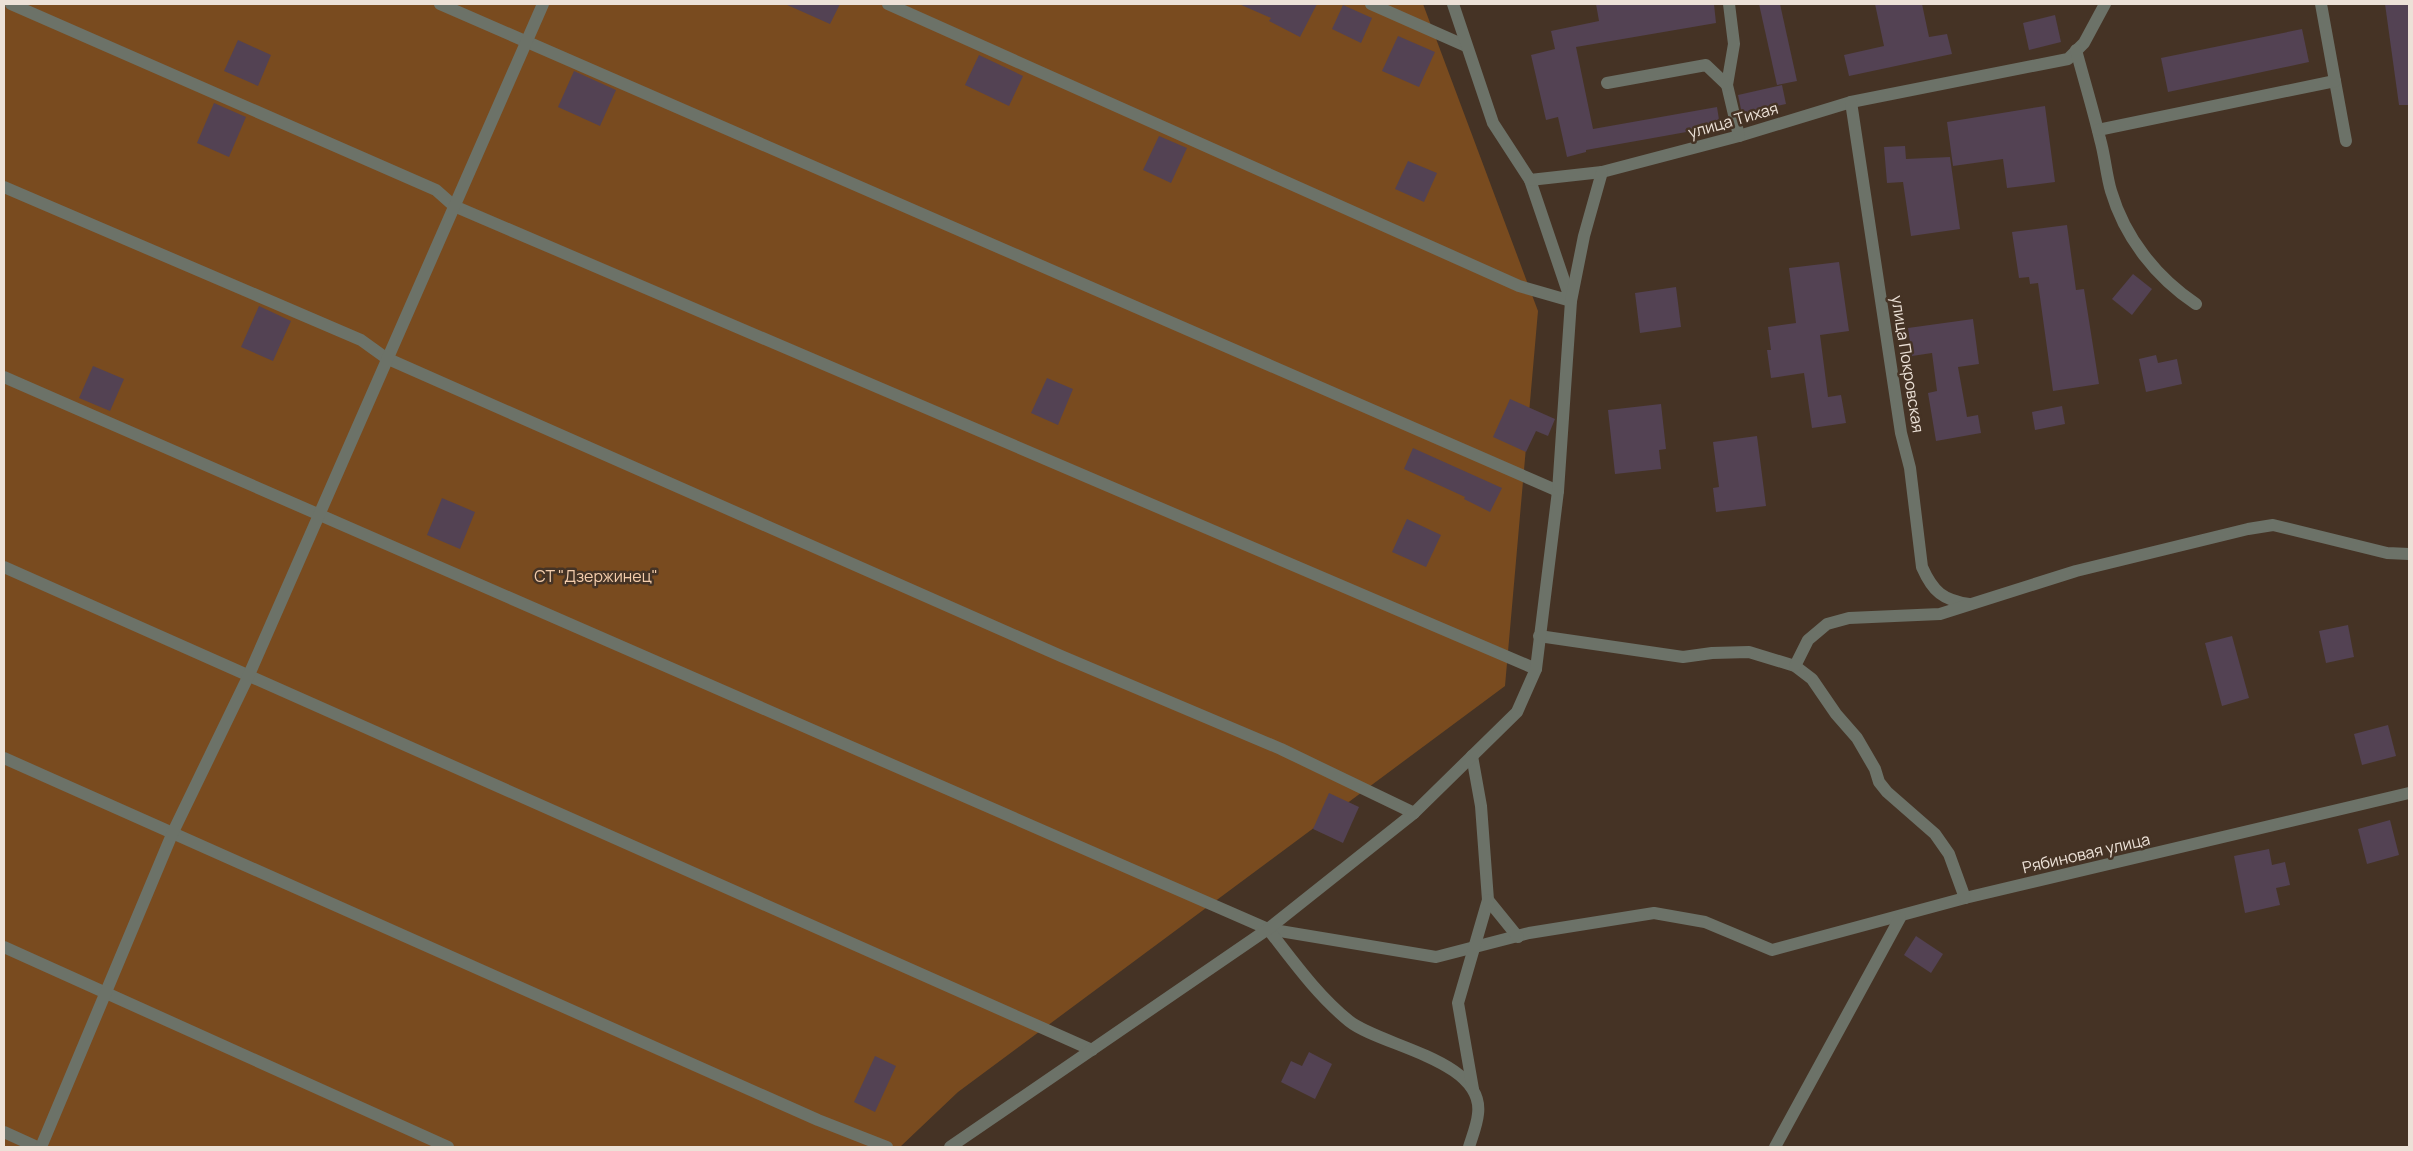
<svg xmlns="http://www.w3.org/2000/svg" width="2413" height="1151" font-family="Manrope,sans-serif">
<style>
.green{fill:#794b1f}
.building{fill:#534253}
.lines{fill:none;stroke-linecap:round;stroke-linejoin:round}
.minor{stroke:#6c7268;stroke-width:12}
.labels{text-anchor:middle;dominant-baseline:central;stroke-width:5;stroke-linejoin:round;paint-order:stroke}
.street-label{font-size:16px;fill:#ece1d7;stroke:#453325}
.park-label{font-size:16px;fill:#f5cead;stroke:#453325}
</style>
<rect width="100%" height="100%" fill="#453325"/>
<polygon class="green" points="4,4 1423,4 1538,311 1505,686 958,1092 900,1147 4,1147"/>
<g class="building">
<polygon points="785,4 840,4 830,24"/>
<polygon points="1239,4 1317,4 1300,37 1269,21 1271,18"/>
<polygon points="1596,4 1714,4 1716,23 1576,47 1593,129 1717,107 1720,126 1586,150 1586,152 1567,157 1558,117 1546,120 1531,55 1555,49 1551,31 1599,21"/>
<polygon points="1759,4 1780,4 1797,81 1777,85"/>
<polygon points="1875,4 1922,4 1929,37 1947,34 1952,54 1849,76 1844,55 1884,46"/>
<polygon points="2385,4 2409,4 2409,105 2399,105"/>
<polygon points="1343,5 1372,18 1361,43 1332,29"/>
<polygon points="2055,15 2061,42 2029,50 2023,23"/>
<polygon points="2302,29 2309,62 2168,92 2161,58"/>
<polygon points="1398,36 1435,52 1419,87 1382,71"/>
<polygon points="238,40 271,55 258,86 224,71"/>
<polygon points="979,55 1023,76 1009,106 965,85"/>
<polygon points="574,71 616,90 600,126 558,107"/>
<polygon points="1782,85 1786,104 1742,114 1738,95"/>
<polygon points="214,103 246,117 229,157 197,143"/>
<polygon points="2045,106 2055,182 2007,188 2003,159 1953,166 1947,122"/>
<polygon points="1159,136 1187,148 1171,183 1143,170"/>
<polygon points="1905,146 1906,159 1950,157 1960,229 1911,236 1903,182 1887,183 1884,147"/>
<polygon points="1408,161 1437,173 1424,202 1395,189"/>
<polygon points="2067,225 2076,290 2084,289 2099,384 2053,391 2038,283 2030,284 2029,277 2019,278 2012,232"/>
<polygon points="1839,262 1849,331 1820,335 1828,397 1841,395 1846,423 1812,428 1804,373 1771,378 1767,350 1771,350 1768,327 1796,323 1789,268"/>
<polygon points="2133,274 2152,289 2132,315 2112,299"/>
<polygon points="1676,287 1681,327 1640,333 1635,293"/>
<polygon points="259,306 291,321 273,361 241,347"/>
<polygon points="1973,319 1979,364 1958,367 1967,417 1978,415 1981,433 1936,441 1928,393 1937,391 1932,353 1912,356 1908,328"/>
<polygon points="2156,355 2158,363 2177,359 2182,384 2146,392 2139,359"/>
<polygon points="93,366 124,379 110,411 79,398"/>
<polygon points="1047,378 1073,389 1058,425 1031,413"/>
<polygon points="1510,399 1555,419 1548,436 1536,431 1526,452 1493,437"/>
<polygon points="1661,404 1666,449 1659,450 1661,469 1615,474 1608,410"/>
<polygon points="2062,406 2065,424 2035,430 2032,412"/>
<polygon points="1757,436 1766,506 1716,512 1713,488 1719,487 1713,442"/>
<polygon points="1413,448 1502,488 1490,512 1464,499 1465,497 1404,469"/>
<polygon points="442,498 475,512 460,549 427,535"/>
<polygon points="1407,519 1441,535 1426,567 1392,552"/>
<polygon points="2348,625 2354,657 2326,663 2319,631"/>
<polygon points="2232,636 2249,698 2222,706 2205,643"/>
<polygon points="2388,725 2396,756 2362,765 2354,734"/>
<polygon points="1329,793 1359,807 1343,843 1313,829"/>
<polygon points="2390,820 2399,855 2367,864 2358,829"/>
<polygon points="2269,849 2272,865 2285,862 2290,885 2276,888 2280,905 2245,913 2234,856"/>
<polygon points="1916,936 1943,954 1931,973 1904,955"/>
<polygon points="1309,1052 1332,1064 1315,1099 1281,1082 1291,1061 1302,1066"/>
<polygon points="875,1056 896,1066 875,1112 854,1102"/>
</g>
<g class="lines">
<g class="minor">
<polyline points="11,4 436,190 454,206 1536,669"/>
<polyline points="440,4 1558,491"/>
<polyline points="888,4 1519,286 1571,301 1530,180"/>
<polyline points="1371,4 1466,46"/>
<polyline points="1453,4 1493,123 1530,180 1602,172 1739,136 1851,102 2068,59 2084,43 2105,4"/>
<polyline points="1729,4 1734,44 1727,85 1739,136"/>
<path d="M2076,50C2084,80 2093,109 2100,139C2105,156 2106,174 2111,191C2125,238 2156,277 2196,304"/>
<polyline points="2335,81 2346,141"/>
<polyline points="1607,83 1706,65 1727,85"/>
<path d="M1851,102L1901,433L1910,468L1922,567C1933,592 1943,600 1969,604"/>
<polyline points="2098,130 2335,81 2321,4"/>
<polyline points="4,187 361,340 386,358 1061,656 1281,749 1414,813"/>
<polyline points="4,377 1268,929 1436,957 1529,933 1654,913 1705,922 1772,950 1965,898 2409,793"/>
<polyline points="4,567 1092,1050"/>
<polyline points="1539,636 1683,657 1712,653 1749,652 1795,666 1812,679 1836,714 1857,738 1875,769 1879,782 1887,792 1935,834 1949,854 1965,898"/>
<polyline points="1795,666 1808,640 1827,624 1849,618 1940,614 2076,571 2248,529 2273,525 2387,553 2409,554"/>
<polyline points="1472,756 1481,806 1488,900 1518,937"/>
<polyline points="4,758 818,1120 887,1147"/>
<path d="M1268,929C1293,961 1317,995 1349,1021C1380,1046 1485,1060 1478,1114C1477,1125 1472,1137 1469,1147"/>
<polyline points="4,947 448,1147"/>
<polyline points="1473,1089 1458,1003 1488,900"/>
<polyline points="4,1132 37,1147"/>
<polyline points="41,1147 173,832 248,677 543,4"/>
<polyline points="950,1147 1268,929 1414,813 1517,712 1536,669 1558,491 1571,301 1584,236 1602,172"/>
<polyline points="1775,1147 1900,918"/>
</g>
</g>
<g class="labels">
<g class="street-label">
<text transform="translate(1733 120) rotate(-16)">улица Тихая</text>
<text transform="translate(1908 364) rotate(81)">улица Покровская</text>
<text transform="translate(2086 853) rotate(-13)">Рябиновая улица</text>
</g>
<g class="park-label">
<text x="596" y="576">СТ "Дзержинец"</text>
</g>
</g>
<rect width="2413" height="1151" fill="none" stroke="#ece1d7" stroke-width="10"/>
</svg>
